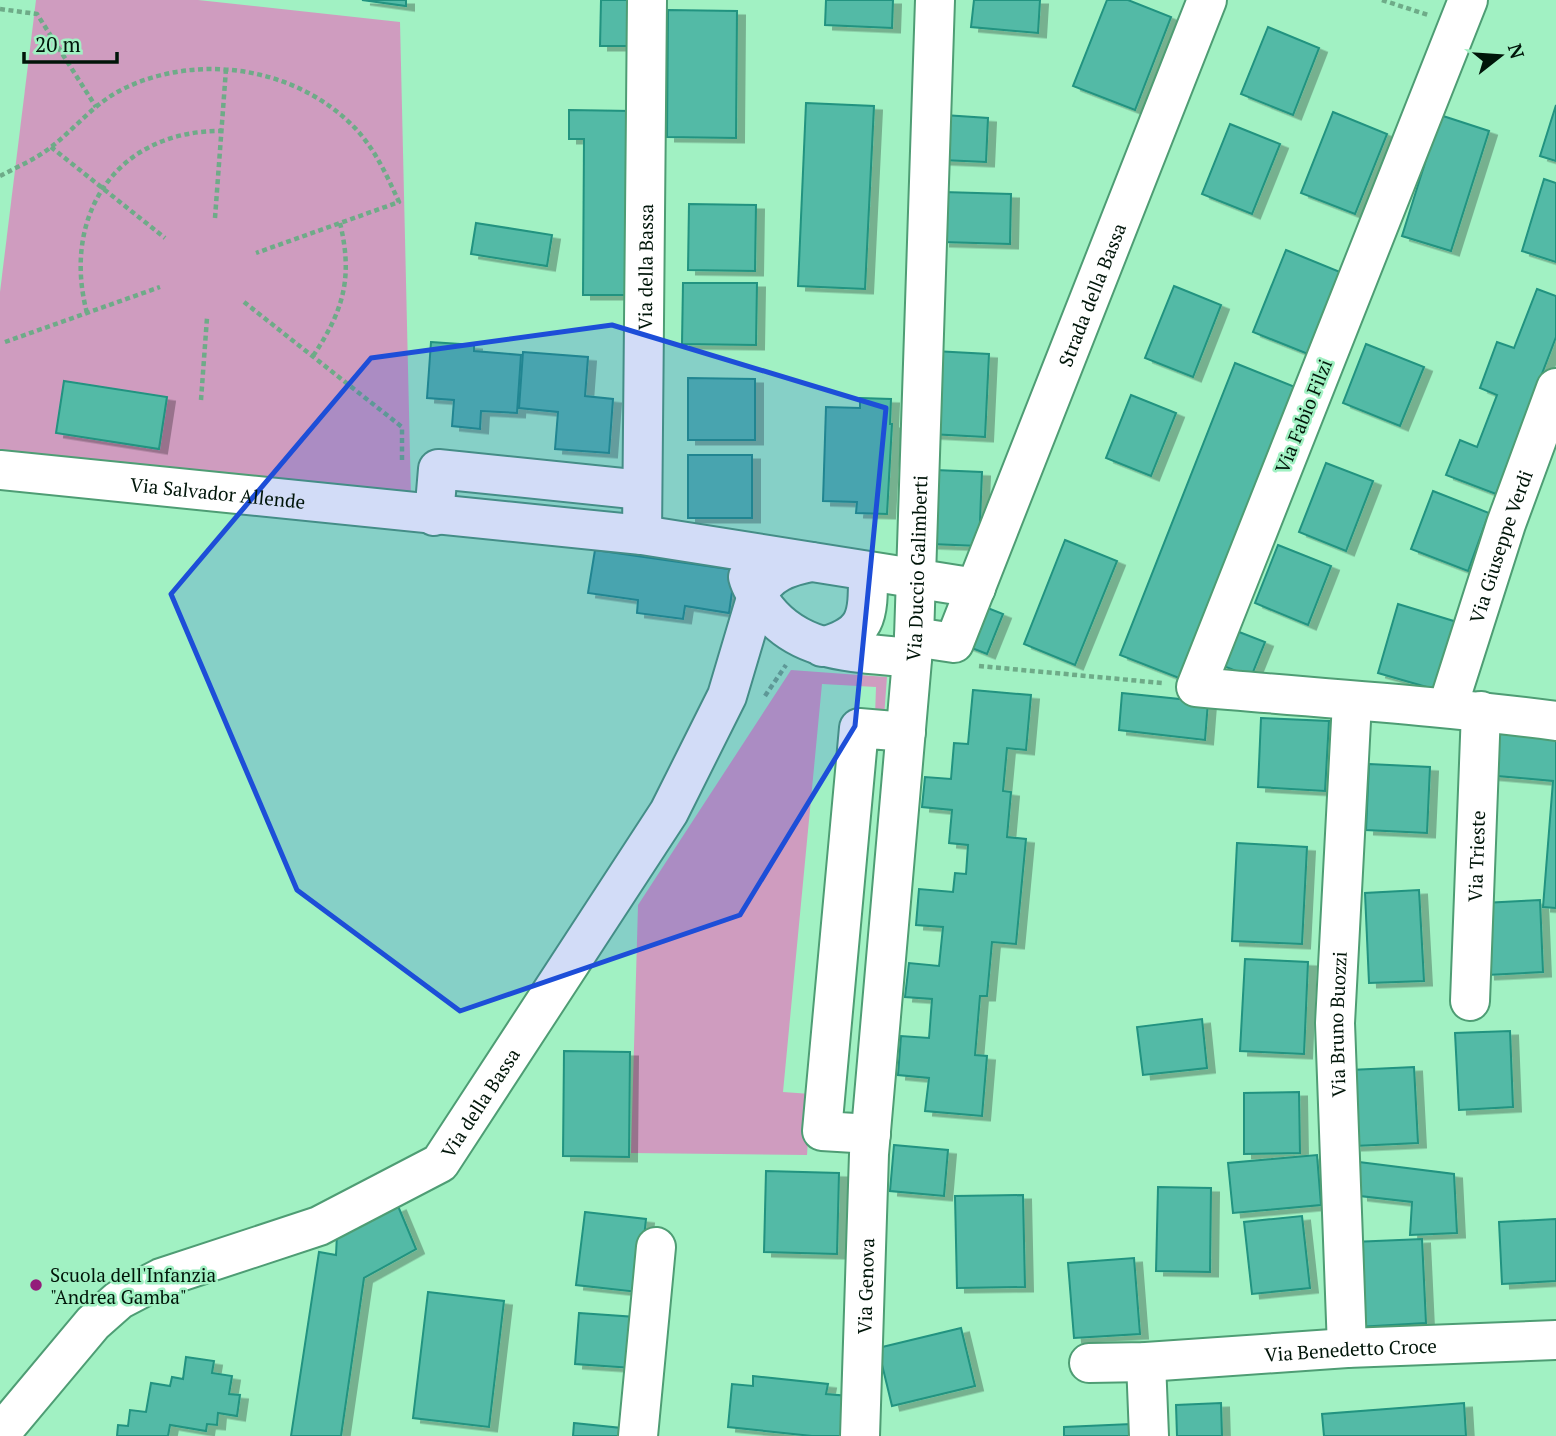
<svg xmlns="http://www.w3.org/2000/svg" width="1556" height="1436" font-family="'PT Serif',serif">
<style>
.green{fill:#cf9cbf}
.building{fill:#52baa6;stroke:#219380;stroke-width:2;filter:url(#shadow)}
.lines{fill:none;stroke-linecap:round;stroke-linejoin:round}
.minor-casing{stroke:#4e9d74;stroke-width:42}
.path{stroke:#6eab88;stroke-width:4.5;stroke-dasharray:5 3.5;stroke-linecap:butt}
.minor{stroke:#fff;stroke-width:38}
.marked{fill:#1d4ed8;fill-opacity:0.2;stroke:#1d4ed8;stroke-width:5;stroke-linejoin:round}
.poi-dot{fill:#931d7a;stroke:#a1f1c3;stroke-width:2.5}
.labels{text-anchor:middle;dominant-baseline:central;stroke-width:5;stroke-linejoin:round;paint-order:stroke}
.street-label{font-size:19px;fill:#001509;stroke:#a1f1c3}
.poi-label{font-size:19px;fill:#001509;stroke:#a1f1c3;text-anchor:start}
</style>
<defs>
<filter id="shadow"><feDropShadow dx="8" dy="4.5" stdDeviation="0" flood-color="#0004"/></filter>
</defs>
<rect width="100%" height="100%" fill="#a1f1c3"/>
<g class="green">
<polygon points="36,0 198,0 400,22 411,498 0,451 0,292"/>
<polygon points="791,670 887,677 884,717 875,716 876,687 822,684 783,1092 811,1094 807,1155 631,1153 638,905"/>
</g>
<g class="building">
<polygon points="362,0 406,0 406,6"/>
<polygon points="601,0 635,0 635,46 600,46"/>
<polygon points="826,0 893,0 892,28 825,25"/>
<polygon points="974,0 1040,0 1038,33 971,27"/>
<polygon points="1107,0 1128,0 1171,17 1135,110 1073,86"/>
<polygon points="668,10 737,11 736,138 667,137"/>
<polygon points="1268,27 1319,48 1293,115 1241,94"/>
<polygon points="806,103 874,106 865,289 798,286"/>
<polygon points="1556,105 1556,161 1540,156"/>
<polygon points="569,110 632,111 631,295 583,295 584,139 569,139"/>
<polygon points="1333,112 1387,134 1355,214 1301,193"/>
<polygon points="944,115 988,118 986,162 942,160"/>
<polygon points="1440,115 1489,131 1451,251 1402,236"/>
<polygon points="1230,124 1280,144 1252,214 1202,194"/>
<polygon points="1544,179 1556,183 1556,262 1522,251"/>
<polygon points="943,192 1011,194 1010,244 942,242"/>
<polygon points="689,204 756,205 755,271 688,270"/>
<polygon points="476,223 552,235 547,266 471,254"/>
<polygon points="1286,250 1340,272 1308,354 1253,332"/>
<polygon points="683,283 757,283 756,345 682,344"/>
<polygon points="1174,286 1221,305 1193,377 1145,358"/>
<polygon points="1537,289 1556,296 1556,337 1496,494 1446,475 1460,440 1477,447 1497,395 1480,388 1497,342 1514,348"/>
<polygon points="431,342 474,345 474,351 521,355 517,413 481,411 480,429 452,426 454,400 427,398"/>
<polygon points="1366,344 1424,367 1400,426 1343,403"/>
<polygon points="934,351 989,354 985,437 930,434"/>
<polygon points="523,352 588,357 585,396 613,399 609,453 555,449 558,412 519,408"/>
<polygon points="1235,363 1295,387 1179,678 1120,655"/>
<polygon points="688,378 755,379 755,440 688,440"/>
<polygon points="64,381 167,397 159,449 56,433"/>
<polygon points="1131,395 1176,413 1151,476 1106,458"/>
<polygon points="860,398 891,399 890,424 892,424 887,514 856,513 857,502 823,501 826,407 860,408"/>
<rect x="688" y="455" width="64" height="63"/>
<polygon points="1326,463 1373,481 1346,551 1299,532"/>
<polygon points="935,470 982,472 979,546 931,544"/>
<polygon points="1433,491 1489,513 1468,571 1411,549"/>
<polygon points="1065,540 1117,561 1075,665 1024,644"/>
<polygon points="1278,545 1331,566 1308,625 1255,603"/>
<polygon points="595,550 735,570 729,613 685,606 683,619 637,613 638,600 588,593"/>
<polygon points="975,603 1003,614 987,654 959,643"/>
<polygon points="1398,604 1457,622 1437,690 1378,673"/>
<polygon points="1234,630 1265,642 1251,677 1221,665"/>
<polygon points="973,690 1031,695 1026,750 1007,748 1003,791 1011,792 1007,837 1026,839 1016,944 992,942 987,996 980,996 975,1055 987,1056 982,1116 925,1111 929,1078 898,1075 901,1036 929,1038 932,999 905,997 909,963 939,966 943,927 916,925 919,889 953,892 955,873 966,874 968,845 949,843 952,810 922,807 925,777 951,779 954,743 968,744"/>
<polygon points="1122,693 1208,702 1205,740 1119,730"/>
<polygon points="1261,718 1329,721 1325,791 1258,787"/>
<polygon points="1489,731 1556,737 1556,908 1543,907 1553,781 1486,775"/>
<polygon points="1369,764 1430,767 1427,833 1366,830"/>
<polygon points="1237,843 1307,847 1302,944 1232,941"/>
<polygon points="1419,890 1424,981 1369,983 1365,893"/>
<polygon points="1540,900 1543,972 1487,975 1483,903"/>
<polygon points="1245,959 1308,962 1304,1054 1240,1051"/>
<polygon points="1202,1019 1207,1068 1143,1075 1137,1027"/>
<polygon points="1510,1031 1513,1107 1459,1110 1455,1033"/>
<polygon points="564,1051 630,1052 629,1157 563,1156"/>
<polygon points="1414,1067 1418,1143 1354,1146 1350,1070"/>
<polygon points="1299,1092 1300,1153 1244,1154 1244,1093"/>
<polygon points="894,1145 948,1150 944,1196 890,1191"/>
<polygon points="1317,1155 1321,1205 1233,1213 1228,1163"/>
<polygon points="1359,1162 1454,1174 1457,1233 1410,1235 1412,1202 1360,1196"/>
<polygon points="766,1171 839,1173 837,1254 764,1252"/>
<polygon points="1158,1187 1211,1188 1210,1272 1156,1271"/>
<polygon points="1023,1195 1025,1287 957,1288 955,1196"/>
<polygon points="398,1206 416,1249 364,1278 341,1436 291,1436 319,1252 336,1255 337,1234"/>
<polygon points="585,1212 646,1219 638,1292 576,1285"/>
<polygon points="1302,1216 1310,1288 1252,1294 1244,1222"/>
<polygon points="1556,1219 1556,1281 1502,1284 1499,1222"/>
<polygon points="1422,1239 1426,1323 1357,1327 1353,1242"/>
<polygon points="1134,1258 1140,1334 1074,1338 1068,1263"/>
<polygon points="428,1292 504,1301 489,1427 413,1418"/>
<polygon points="579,1313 636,1317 633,1368 575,1364"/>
<polygon points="961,1328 975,1386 892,1406 878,1348"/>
<polygon points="186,1357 214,1361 212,1373 232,1376 229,1394 240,1395 237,1416 218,1413 217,1425 207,1424 206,1431 170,1425 168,1436 117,1436 118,1425 128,1426 130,1410 146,1412 151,1383 170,1386 172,1377 183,1379"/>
<polygon points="753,1376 828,1384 826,1394 849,1396 845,1436 812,1436 728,1427 732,1384 753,1386"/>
<polygon points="1221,1403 1222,1436 1177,1436 1176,1405"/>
<polygon points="1464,1403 1466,1436 1324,1436 1322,1414"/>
<polygon points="574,1423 631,1429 630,1436 573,1436"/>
<polygon points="1131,1424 1132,1436 1064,1436 1064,1427"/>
</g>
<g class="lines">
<defs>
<g id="minor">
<path d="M1468,0L1196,687C1316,698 1436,705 1556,721"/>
<path id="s1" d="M0,470L642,535L976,588"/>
<polyline points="434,516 438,469 642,490"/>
<path id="s2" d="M642,535L647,0"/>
<path d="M748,577C751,589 759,600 767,610C803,655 859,652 912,658"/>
<path id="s3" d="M914,637L954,643L1207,0"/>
<path d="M822,647C869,634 868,616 868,571"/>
<path id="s4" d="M1448,706L1506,524L1556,388"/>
<path id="s5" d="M1470,1001L1481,711"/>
<polyline points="871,1134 822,1131 859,728 906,732"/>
<path id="s6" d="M1347,1348L1335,1023L1352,702"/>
<polyline points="1146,1362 1149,1436"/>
<path id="s7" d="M1089,1363L1146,1362L1347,1348L1556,1340"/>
<path id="s8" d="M0,1434L93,1323L119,1300L161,1278L319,1226L440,1163L669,812L727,696L757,595C769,573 787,567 811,562"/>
<polyline points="638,1436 656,1247"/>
<path id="s9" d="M860,1436L869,1154L914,637L935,0"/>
</g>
</defs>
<use href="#minor" class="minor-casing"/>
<g class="path">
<polyline points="1382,0 1428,15"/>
<polyline points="0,9 37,14 96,107"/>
<polyline points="51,147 165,238"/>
<path d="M0,176C17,167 36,159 51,147C76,128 95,102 125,88C201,52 298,68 356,129C376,151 387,176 399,202L256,253"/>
<polyline points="215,218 226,69"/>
<polyline points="244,302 402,427 402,462"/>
<path d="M87,313C61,215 117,130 222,131"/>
<polyline points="5,342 160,287"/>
<path d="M313,356C344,310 353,277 340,223"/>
<polyline points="201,400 207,318"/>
<polyline points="979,666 1162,683"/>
<polyline points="765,696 786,665"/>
</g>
<use href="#minor" class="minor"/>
</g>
<path class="marked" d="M612,325L886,408L855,726L740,915L460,1011L297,890L171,594L371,358Z"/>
<circle class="poi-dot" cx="36" cy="1285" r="7"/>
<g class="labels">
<g class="street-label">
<text stroke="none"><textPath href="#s2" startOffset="268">Via della Bassa</textPath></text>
<text stroke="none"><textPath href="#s3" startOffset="415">Strada della Bassa</textPath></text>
<text transform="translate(1303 416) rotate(-68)">Via Fabio Filzi</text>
<text stroke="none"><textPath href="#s1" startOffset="219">Via Salvador Allende</textPath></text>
<text stroke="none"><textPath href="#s4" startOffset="168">Via Giuseppe Verdi</textPath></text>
<text stroke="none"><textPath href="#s9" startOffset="870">Via Duccio Galimberti</textPath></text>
<text stroke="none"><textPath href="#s5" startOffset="145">Via Trieste</textPath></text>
<text stroke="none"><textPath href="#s6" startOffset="324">Via Bruno Buozzi</textPath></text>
<text stroke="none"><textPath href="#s8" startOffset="602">Via della Bassa</textPath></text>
<text stroke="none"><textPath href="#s9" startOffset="150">Via Genova</textPath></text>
<text stroke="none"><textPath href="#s7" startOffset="262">Via Benedetto Croce</textPath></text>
</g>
<g class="poi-label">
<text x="50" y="1274">Scuola dell'Infanzia<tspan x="50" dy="22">"Andrea Gamba"</tspan></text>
</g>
</g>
<g transform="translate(1500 56) rotate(73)" stroke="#a1f1c3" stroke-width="5" paint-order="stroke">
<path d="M0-5L12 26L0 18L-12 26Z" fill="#001509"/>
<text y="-10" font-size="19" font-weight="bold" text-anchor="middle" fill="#001509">N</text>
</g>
<path d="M24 52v10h93v-10" fill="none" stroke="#001509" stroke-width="3.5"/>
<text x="35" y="52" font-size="21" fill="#001509" stroke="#a1f1c3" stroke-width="5" paint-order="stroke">20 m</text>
</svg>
